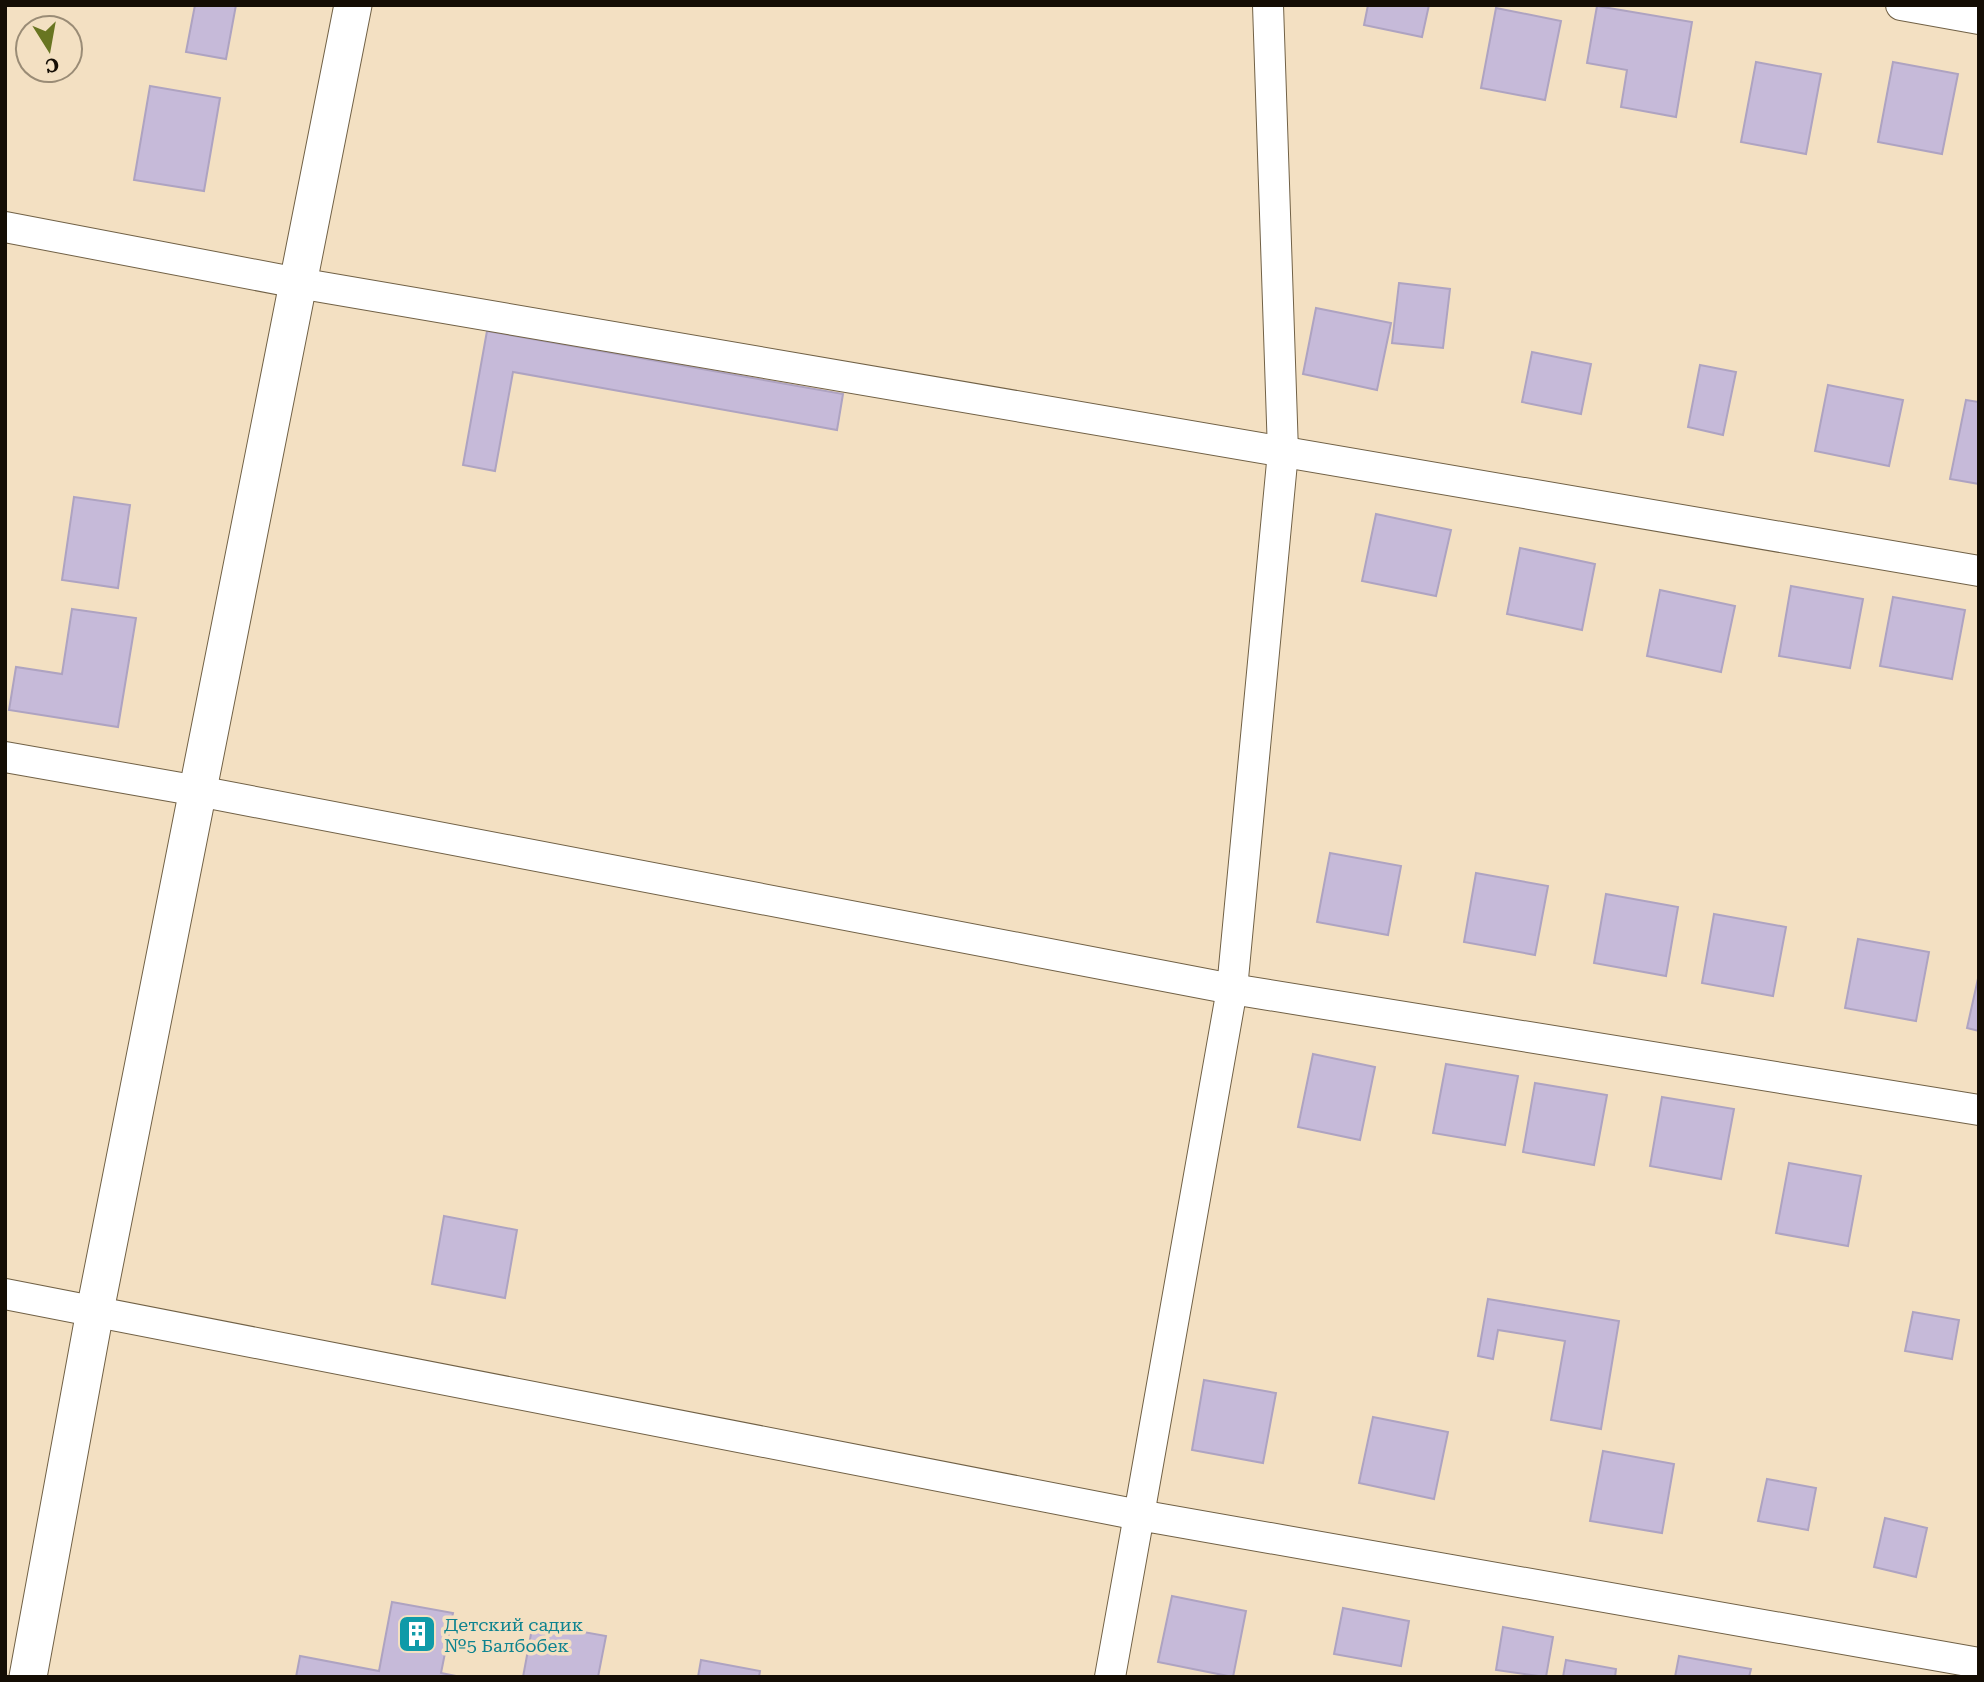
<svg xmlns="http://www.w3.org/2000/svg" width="1984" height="1682" font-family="'Roboto Serif',serif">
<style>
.building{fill:#c6bad9;stroke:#aea3c1;stroke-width:2}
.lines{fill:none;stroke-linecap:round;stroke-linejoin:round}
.minor-casing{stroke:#716146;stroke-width:32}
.tertiary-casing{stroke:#716146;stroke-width:39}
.minor{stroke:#fff;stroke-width:30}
.tertiary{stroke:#fff;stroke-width:37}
.labels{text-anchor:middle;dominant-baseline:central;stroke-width:7;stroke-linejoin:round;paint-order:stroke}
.culture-label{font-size:18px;fill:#0d838f;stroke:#f3e0c2;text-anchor:start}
</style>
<rect width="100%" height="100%" fill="#f3e0c2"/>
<g class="building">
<polygon points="195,5 236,5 226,59 186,52"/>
<polygon points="1368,5 1429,5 1422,37 1364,25"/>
<polygon points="1597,6 1692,22 1676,117 1621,107 1627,70 1587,63"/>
<polygon points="1496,8 1561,21 1545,100 1481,88"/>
<polygon points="1756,62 1821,74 1806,154 1741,142"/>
<polygon points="1893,62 1958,74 1942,154 1878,142"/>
<polygon points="150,86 220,98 204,191 134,180"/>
<polygon points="1399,283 1450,289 1443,348 1392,343"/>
<polygon points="1316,308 1391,323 1377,390 1303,374"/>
<polygon points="487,331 843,394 837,430 513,372 495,471 463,465"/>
<polygon points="1532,352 1591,364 1581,414 1522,402"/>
<polygon points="1700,365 1736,372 1723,435 1688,427"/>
<polygon points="1828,385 1903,400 1889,466 1815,451"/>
<polygon points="1966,400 1979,402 1979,484 1950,479"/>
<polygon points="74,497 130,505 118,588 62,580"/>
<polygon points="1376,514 1451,530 1436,596 1362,581"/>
<polygon points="1520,548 1595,564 1582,630 1507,614"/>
<polygon points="1791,586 1863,599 1850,668 1779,656"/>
<polygon points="1660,590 1735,606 1721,672 1647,656"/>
<polygon points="1893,597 1965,610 1952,679 1880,666"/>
<polygon points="72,609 136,618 118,727 9,710 16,667 62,674"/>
<polygon points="1330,853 1401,866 1388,935 1317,922"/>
<polygon points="1476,873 1548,886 1535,955 1464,942"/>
<polygon points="1606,894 1678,907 1666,976 1594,963"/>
<polygon points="1714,914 1786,927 1773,996 1702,983"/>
<polygon points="1858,939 1929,952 1916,1021 1845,1008"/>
<polygon points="1979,974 1979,1031 1967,1028"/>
<polygon points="1313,1054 1375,1067 1360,1140 1298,1127"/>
<polygon points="1446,1064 1518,1076 1505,1145 1433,1133"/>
<polygon points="1535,1083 1607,1095 1594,1165 1523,1152"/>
<polygon points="1662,1097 1734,1109 1721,1179 1650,1166"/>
<polygon points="1789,1163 1861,1176 1848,1246 1776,1233"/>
<polygon points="444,1216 517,1230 505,1298 432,1284"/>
<polygon points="1488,1299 1619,1321 1601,1429 1551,1420 1565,1341 1498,1330 1493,1359 1478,1356"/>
<polygon points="1913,1312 1959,1320 1952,1359 1905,1351"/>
<polygon points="1204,1380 1276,1393 1263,1463 1192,1450"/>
<polygon points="1373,1417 1448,1432 1434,1499 1359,1483"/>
<polygon points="1603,1451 1674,1464 1662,1533 1590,1521"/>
<polygon points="1767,1479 1816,1488 1808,1530 1758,1521"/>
<polygon points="1885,1518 1927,1528 1916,1577 1874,1567"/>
<polygon points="1172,1596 1246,1611 1233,1677 1158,1662"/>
<polygon points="392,1602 453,1613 441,1673 461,1677 296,1677 300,1656 379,1671"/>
<polygon points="1343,1608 1409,1621 1401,1666 1334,1654"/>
<polygon points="533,1623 606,1636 598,1677 523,1677"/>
<polygon points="1503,1627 1553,1637 1546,1677 1496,1670"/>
<polygon points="1679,1656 1751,1669 1749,1677 1675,1677"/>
<polygon points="701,1660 760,1671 759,1677 698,1677"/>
<polygon points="1566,1660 1616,1669 1615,1677 1563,1677"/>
</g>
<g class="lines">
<defs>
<g id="minor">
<polyline points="1901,5 1979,19"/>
<polyline points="5,227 298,283 1979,571"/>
<polyline points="5,757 198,791 1232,989 1979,1110"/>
<polyline points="5,1294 1139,1515 1232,989 1283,452 1268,5"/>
<polyline points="1110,1677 1139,1515 1979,1663"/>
</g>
<polyline id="tertiary" points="28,1677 95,1311 353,5"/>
</defs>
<use href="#minor" class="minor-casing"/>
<use href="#tertiary" class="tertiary-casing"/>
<use href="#minor" class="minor"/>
<use href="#tertiary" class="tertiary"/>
</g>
<defs>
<symbol id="building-square" viewBox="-11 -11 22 22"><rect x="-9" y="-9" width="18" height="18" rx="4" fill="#0f9aa8" stroke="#f3e0c2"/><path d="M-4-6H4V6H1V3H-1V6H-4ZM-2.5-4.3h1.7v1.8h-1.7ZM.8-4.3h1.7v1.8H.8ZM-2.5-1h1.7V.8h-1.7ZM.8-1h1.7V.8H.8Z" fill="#fff"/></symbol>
</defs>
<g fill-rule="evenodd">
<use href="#building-square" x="395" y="1612" width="44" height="44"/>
</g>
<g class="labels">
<g class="culture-label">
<text x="444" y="1624">Детский садик<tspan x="444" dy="21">№5 Балбобек</tspan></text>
</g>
</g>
<rect width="1984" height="1682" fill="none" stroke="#140d04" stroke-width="14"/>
<g transform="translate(49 49) rotate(169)"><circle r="33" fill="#f3e0c2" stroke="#9a8c76" stroke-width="2"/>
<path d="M0-5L12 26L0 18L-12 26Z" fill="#687521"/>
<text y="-10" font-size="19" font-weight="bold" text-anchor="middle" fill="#140d04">С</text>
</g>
</svg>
